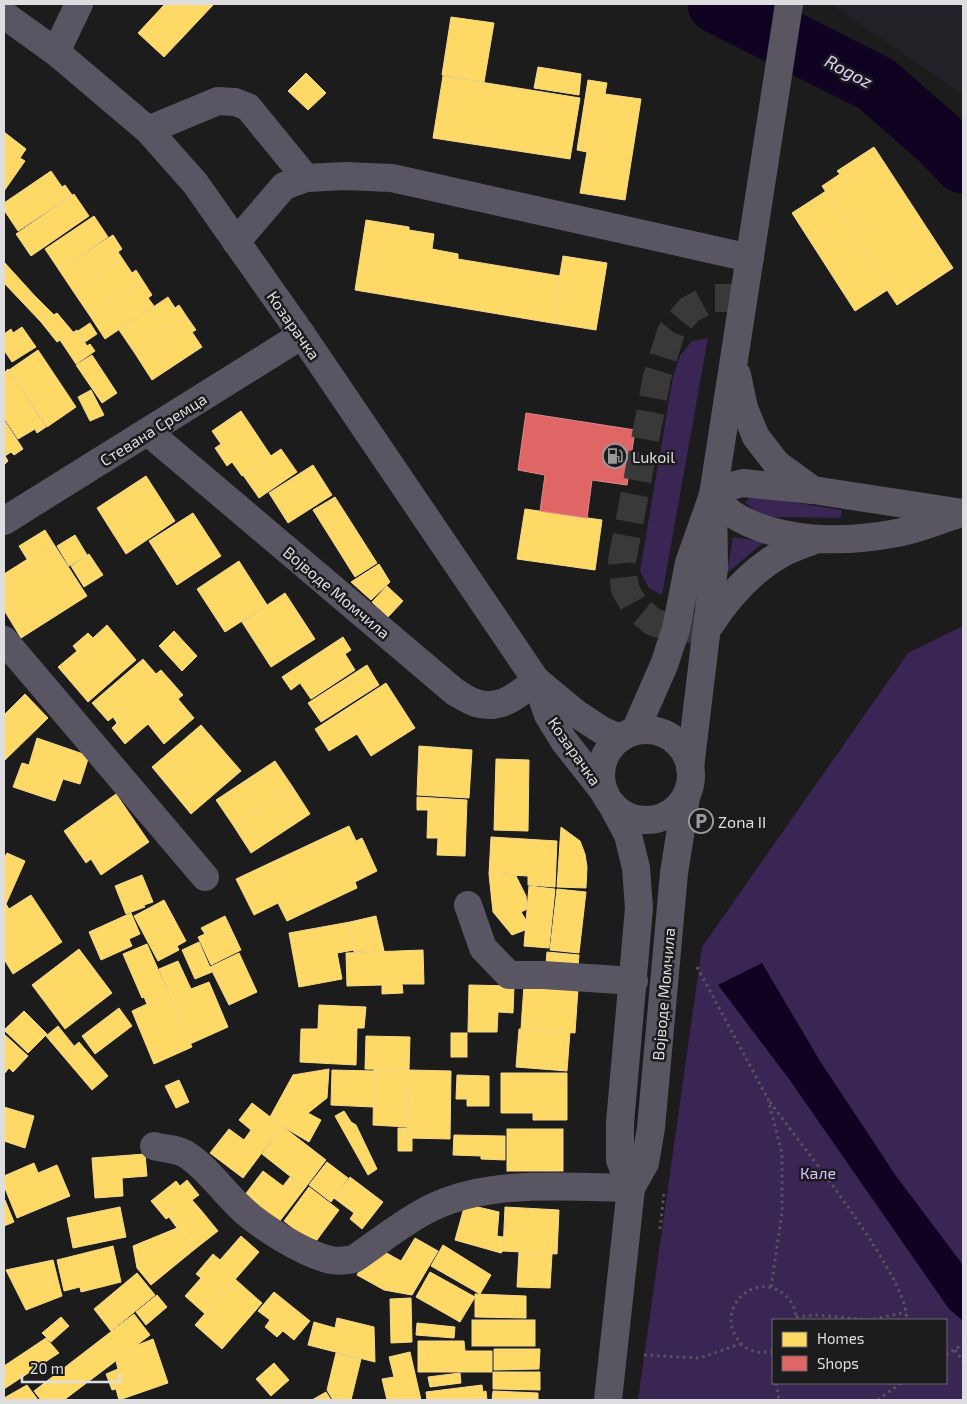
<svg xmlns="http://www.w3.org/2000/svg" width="967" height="1404" font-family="'Exo 2',sans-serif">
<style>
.built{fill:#232027}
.green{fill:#392655;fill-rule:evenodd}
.water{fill:#100322}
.homes{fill:#ffd966;stroke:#f5da8a}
.shops{fill:#e06666;stroke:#df8a8a}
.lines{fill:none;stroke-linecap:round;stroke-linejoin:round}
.river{stroke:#100322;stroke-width:59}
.minor-tunnel{stroke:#39393a;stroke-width:28;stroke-dasharray:28 14;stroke-linecap:butt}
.path{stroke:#58545d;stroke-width:3;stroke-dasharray:2.5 4;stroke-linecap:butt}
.minor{stroke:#595562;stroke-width:28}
.major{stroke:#595661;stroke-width:28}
.labels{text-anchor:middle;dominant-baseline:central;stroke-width:5;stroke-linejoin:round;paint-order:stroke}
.street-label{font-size:16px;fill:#dedddf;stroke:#1c1b1e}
.poi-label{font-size:16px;fill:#dedddf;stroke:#1c1b1e;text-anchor:start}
.park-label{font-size:16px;fill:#d5bfff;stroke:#1c1b1e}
.water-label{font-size:18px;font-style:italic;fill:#dfd1fc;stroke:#1c1b1e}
</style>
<rect width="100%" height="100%" fill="#1c1c1d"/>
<polygon class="built" points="831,4 963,4 963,95"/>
<g class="green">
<polygon points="708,338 662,595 649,588 640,571 673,377 680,356 692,341"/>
<polygon points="752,496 842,510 841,518 775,517 756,512 745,502"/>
<polygon points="733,537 764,542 727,573"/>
<path d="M963,626V1400H638L702,947L908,653ZM773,1320H946V1383H773Z"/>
</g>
<polygon class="water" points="762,963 820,1061 896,1176 963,1265 963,1321 949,1309 789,1079 718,985"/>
<g class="homes">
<polygon points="165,4 214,4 164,57 138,33"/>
<polygon points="451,17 494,23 484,82 442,75"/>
<polygon points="538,67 581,74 579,95 534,88"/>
<polygon points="306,73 326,93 308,110 288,91"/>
<polygon points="443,76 580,98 570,159 433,138"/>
<polygon points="588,80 607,83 605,94 641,99 625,200 580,193 587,152 577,150"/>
<polygon points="4,132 26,149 20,158 25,161 4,191"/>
<polygon points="874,147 953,268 897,305 887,290 889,289 822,186 840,174 837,171"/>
<polygon points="51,171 62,187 65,185 72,195 18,231 4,210 4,203"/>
<polygon points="826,191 889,289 855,311 792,213"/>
<polygon points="74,194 89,216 31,256 16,234"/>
<polygon points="94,216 108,237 59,270 45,249"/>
<polygon points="366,220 409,227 409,230 434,234 432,249 458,254 458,259 560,276 552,323 355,290"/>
<polygon points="113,235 122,249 118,252 122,258 73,291 59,270"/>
<polygon points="563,256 607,263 596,330 552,323"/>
<polygon points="122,258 132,273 136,270 143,281 90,316 73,291"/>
<polygon points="4,262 34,295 23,303 4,283"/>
<polygon points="143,281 152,295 148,298 154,306 105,339 90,316"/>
<polygon points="34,295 54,315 41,322 23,303"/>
<polygon points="168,297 175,308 179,305 187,317 134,352 119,330"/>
<polygon points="57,313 73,332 57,342 41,322"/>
<polygon points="187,317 196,330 192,332 202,347 152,380 134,352"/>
<polygon points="90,323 97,334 85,342 78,331"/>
<polygon points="22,327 36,347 12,362 4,350 4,334 11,329 13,333"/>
<polygon points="77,330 87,346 90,344 95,351 76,364 60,340"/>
<polygon points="38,350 76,407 47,427 9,370"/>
<polygon points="92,355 117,393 102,403 76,365"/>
<polygon points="8,369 46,427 37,433 35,429 18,439 4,418 4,373"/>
<polygon points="91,390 104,415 90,421 78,397"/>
<polygon points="241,411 271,456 242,476 232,462 227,466 215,448 221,444 212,431"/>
<polygon points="4,420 23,449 14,455 11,452 5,456 8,461 4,465"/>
<polygon points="281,449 297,472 259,498 243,475"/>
<polygon points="313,465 332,495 288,523 269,493"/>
<polygon points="146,476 175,521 126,554 97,508"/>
<polygon points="335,497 377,563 355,577 313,510"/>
<polygon points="525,509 602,520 595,570 517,559"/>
<polygon points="193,513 221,556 177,585 149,541"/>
<polygon points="45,530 53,543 27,559 19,546"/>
<polygon points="75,535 87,555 69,566 57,546"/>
<polygon points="53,543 87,596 21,638 4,610 4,574"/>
<polygon points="89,554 103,575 84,587 71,566"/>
<polygon points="239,561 267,605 225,632 197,589"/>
<polygon points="379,564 390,582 371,600 351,582"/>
<polygon points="387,586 403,601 388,617 372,602"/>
<polygon points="285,593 315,639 271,667 242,622"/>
<polygon points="107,625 136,660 88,702 58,667 77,651 73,646 88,633 93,638"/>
<polygon points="174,631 197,656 182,671 159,646"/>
<polygon points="343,637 351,650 345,654 355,670 311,699 300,683 291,690 282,677"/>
<polygon points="143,659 156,674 161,670 183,695 178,699 194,718 164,744 148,724 125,744 112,728 117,723 113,717 108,721 92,703"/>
<polygon points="367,665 379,685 321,722 308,703"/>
<polygon points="386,683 415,728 371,756 357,734 329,751 315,729"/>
<polygon points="25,694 48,718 4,761 4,715"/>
<polygon points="201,725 241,771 191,814 152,767"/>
<polygon points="37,738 89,756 80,784 63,779 55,801 13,787 22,763 29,765"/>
<polygon points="419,746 472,750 469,798 417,795"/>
<polygon points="496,759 529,760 528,831 494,830"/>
<polygon points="275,761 292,786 233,825 216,800"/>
<polygon points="292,786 310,814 251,853 233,825"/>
<polygon points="116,794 149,842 101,875 91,859 86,863 64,831"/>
<polygon points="417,797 467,800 465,856 437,855 438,838 427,838 428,810 417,810"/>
<polygon points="349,826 356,841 362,838 377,871 355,882 357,888 287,921 278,903 254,915 236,879"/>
<polygon points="561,827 580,841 585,854 587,867 586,888 557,887"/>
<polygon points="491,837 557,841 555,887 528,885 528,876 489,874"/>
<polygon points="7,853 25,861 6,904 4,906 4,859"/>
<polygon points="489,874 516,876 526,896 527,909 521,912 526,920 525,930 512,935 493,912"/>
<polygon points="142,875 153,902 144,905 145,907 126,914 115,886"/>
<polygon points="529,886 555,889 549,948 524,946"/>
<polygon points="557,889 586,892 579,953 550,950"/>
<polygon points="31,895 62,942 13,974 4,959 4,906 6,904 9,909"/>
<polygon points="164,900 186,941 177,946 179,950 158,961 134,916"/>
<polygon points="131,913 140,934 129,939 132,946 101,960 89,932"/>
<polygon points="225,916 241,950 211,965 198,937 205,934 201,928"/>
<polygon points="376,916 384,951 354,952 350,922"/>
<polygon points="350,922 354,950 337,953 342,979 299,987 289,933"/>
<polygon points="199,942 212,972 195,979 182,950"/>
<polygon points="147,944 192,1047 154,1064 132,1011 147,1004 144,997 142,998 123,954"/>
<polygon points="79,949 112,993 65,1029 32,985"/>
<polygon points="423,950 424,984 402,984 403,993 382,994 382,985 347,986 346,953"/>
<polygon points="547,952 579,955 577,977 545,975"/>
<polygon points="239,953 257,992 229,1005 210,967"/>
<polygon points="178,961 191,989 209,982 228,1027 190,1044 159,969"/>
<polygon points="469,985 514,986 513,1013 498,1012 497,1032 468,1032"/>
<polygon points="524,985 578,989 575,1033 521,1029"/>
<polygon points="319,1005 366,1007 364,1028 357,1028 356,1065 300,1062 301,1029 318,1029"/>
<polygon points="119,1008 132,1026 95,1054 82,1036"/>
<polygon points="24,1011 47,1034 28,1053 4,1030"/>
<polygon points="58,1026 74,1046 63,1056 46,1036"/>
<polygon points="519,1029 570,1032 567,1071 516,1067"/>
<rect x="451" y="1033" width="16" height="24"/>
<polygon points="4,1034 28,1056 13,1072 9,1068 4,1074"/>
<polygon points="366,1036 410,1037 409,1070 365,1069"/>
<polygon points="79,1042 108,1076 92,1090 63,1056"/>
<polygon points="329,1069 327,1098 308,1113 321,1120 309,1142 282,1126 270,1117 293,1075"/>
<polygon points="374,1069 409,1070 407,1127 373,1125"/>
<polygon points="332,1070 374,1071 373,1107 331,1105"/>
<polygon points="409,1070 451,1071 450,1139 407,1138"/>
<polygon points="501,1073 567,1073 567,1120 533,1120 533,1113 501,1113"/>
<polygon points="457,1075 489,1076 489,1106 467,1106 467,1099 456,1099"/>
<polygon points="179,1080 189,1102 176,1108 165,1086"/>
<polygon points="252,1103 282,1126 243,1178 210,1153 229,1129 244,1140 251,1130 239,1120"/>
<polygon points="4,1107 34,1116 25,1148 4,1141"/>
<polygon points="344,1111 351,1122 356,1125 377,1169 368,1175 335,1116"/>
<polygon points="282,1126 326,1160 305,1188 262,1154"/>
<polygon points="398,1128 407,1128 407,1138 412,1138 412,1151 398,1151"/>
<rect x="507" y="1129" width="56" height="42"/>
<polygon points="454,1135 505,1136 505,1160 481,1159 481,1156 453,1155"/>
<polygon points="145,1154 147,1176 122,1178 123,1196 95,1198 92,1158"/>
<polygon points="327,1162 348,1178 331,1202 309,1185"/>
<polygon points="34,1163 38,1173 57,1165 70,1196 17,1218 4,1186 4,1176"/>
<polygon points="263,1171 283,1186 290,1177 305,1188 276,1226 241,1200"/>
<polygon points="350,1177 383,1202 362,1229 350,1219 354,1213 334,1198"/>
<polygon points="187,1180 199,1195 192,1200 200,1209 177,1228 169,1217 166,1219 151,1201 176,1181 180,1186"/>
<polygon points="309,1187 339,1210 314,1244 284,1221"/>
<polygon points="5,1200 14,1222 4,1226 4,1201"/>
<polygon points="465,1204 499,1212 497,1236 503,1237 503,1251 501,1253 455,1240"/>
<polygon points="120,1207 126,1237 73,1248 67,1218"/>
<polygon points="505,1207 559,1210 557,1254 503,1251"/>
<polygon points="200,1209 218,1231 195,1249 177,1228"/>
<polygon points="177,1228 195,1249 151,1285 137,1268 133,1246"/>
<polygon points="241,1236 259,1252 205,1314 185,1296 201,1278 196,1274 213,1254 220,1260"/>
<polygon points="415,1238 438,1251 412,1295 384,1290 357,1275 374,1246 401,1261"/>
<polygon points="443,1245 491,1275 480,1294 431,1266"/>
<polygon points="113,1246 121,1282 81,1292 80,1287 64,1291 57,1260"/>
<polygon points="519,1252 552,1254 550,1288 517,1287"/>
<polygon points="53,1260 62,1296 26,1310 6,1270"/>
<polygon points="430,1272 475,1297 460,1322 416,1297"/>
<polygon points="137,1273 155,1295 111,1331 94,1309"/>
<polygon points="235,1279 262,1303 222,1349 195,1325"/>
<polygon points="274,1292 310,1321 294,1340 283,1331 277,1337 265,1327 270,1320 258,1311"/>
<polygon points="475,1294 526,1296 526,1318 475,1317"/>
<polygon points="157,1295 167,1307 146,1325 136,1312"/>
<polygon points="411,1298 412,1342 391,1343 390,1299"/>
<polygon points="134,1314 150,1335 64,1400 41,1400 34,1391"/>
<polygon points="61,1317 69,1326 51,1342 42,1333"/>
<polygon points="337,1318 374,1327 375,1362 308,1345 314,1322 335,1328"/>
<rect x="472" y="1320" width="63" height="26"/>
<polygon points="417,1323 455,1327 454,1338 416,1335"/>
<polygon points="46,1338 59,1353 4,1389 4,1366"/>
<polygon points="153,1339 168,1383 119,1400 116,1389 112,1390 106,1374 118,1369 116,1361 135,1346"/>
<polygon points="418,1341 464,1341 465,1351 492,1351 492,1372 418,1372"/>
<polygon points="494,1349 540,1349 539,1369 494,1370"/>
<polygon points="410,1352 421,1400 387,1400 382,1379 394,1377 389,1357"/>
<polygon points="336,1353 361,1359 351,1400 333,1400 327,1390"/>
<polygon points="274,1363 289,1380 271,1396 256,1379"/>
<polygon points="493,1372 540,1372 540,1390 493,1389"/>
<polygon points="460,1373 461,1383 430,1387 428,1377"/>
<polygon points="27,1385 38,1400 6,1400 4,1398"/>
<polygon points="482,1385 483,1392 486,1391 487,1400 427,1400 426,1392"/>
<polygon points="493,1391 538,1393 538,1400 492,1400"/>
<polygon points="326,1392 331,1400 312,1400"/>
</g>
<polygon class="shops" points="526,413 635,430 627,485 592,480 587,518 540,511 545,475 518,470"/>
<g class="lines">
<polyline class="river" points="717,4 876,84 940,140 963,164"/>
<polyline class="minor-tunnel" points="708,628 676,629 653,622 635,607 625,589 622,561 657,377 671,332 689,310 711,298 744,298"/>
<g class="path">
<polyline points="697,967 768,1099 782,1153 782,1213 771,1287"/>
<path d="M770,1102C804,1148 840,1193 871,1241C885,1264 905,1293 907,1320"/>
<polyline points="660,1229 664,1193"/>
<polyline points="796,1317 816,1315 870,1320 906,1312"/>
<polyline points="955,1350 963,1362"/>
<path d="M773,1351C760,1354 747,1352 739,1341C713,1309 756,1268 786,1296C793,1302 796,1311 796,1320"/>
<polyline points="772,1352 773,1359"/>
<polyline points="644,1355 700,1358 740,1344"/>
<polyline points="946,1355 963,1344"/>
<polyline points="776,1383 779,1400"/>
<polyline points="878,1400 901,1383"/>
</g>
<g class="minor">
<polyline points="4,15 56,52 148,130 195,183 302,335 536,680 548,715 564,741 605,793"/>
<polyline points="56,52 79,4"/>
<polyline points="148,130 218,101 235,102 248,107 306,178"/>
<polyline points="236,242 284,186 306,178 345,176 392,178 750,258"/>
<path d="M148,432L455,692C462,696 469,701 476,703C500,711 520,694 536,680"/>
<polyline points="4,521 302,335"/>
<polyline points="4,640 205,877"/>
<polyline points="536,680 577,714 603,731 621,738"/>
<polyline points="468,905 483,948 509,975 543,975 634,981"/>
<path d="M154,1146C164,1149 179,1149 187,1155C204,1165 224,1192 239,1206C259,1226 304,1254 331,1260C339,1262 347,1260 354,1259C379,1242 404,1221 431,1208C489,1179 568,1187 631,1188"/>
</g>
<g class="major">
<polyline points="737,375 744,408 756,437 777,464 813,490 963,513"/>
<path d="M713,495C719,501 725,509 732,514C780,544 844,543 897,533C917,529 937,521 956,515"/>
<path d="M710,625C729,596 751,571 781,554C792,548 805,544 817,539"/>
<circle cx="646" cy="775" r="45"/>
<polyline points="635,731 664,665 676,629 689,563 713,495 727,487 743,483 813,490"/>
<polyline points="690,768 714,568 713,495 789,4"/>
<polyline points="612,805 628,835 636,868 639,908 620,1123 620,1160 631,1188"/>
<polyline points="608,1400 631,1188 645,1163 651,1128 674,873 686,797"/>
</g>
</g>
<defs>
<symbol id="fuel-ring" viewBox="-11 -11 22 22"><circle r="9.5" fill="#1c1b1e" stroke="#9a999b" stroke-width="1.5"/><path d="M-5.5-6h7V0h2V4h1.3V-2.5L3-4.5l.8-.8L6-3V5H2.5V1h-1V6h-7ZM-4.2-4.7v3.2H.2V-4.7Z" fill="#9a999b"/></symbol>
<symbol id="parking-ring" viewBox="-11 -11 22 22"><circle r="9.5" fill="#1c1b1e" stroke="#9a999b" stroke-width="1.5"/><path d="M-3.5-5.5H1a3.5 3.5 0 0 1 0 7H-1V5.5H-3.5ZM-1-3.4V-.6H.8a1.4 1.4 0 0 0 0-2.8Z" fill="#9a999b"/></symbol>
</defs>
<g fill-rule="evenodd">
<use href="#fuel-ring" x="601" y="442" width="28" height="28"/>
<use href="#parking-ring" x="687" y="807" width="28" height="28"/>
</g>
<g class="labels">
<g class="street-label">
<text transform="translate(294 325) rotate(55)">Козарачка</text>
<text transform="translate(153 429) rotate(-32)">Стевана Сремца</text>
<text transform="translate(337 592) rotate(40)">Војводе Момчила</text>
<text transform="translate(575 751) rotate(55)">Козарачка</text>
<text transform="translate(663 994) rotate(-85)">Војводе Момчила</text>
</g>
<g class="poi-label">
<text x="632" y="456">Lukoil</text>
<text x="718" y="821">Zona II</text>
</g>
<g class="park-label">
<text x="818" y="1172">Кале</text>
</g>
<g class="water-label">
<text transform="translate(849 71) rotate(28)">Rogoz</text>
</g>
</g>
<rect width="967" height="1404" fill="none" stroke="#dedddf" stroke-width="10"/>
<rect x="772" y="1319" width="175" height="65" fill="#1c1b1e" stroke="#6a696b"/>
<rect x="782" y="1332" width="25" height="15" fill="#ffd966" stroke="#6a696b"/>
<text x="817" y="1344" font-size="15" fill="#dedddf">Homes</text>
<rect x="782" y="1356" width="25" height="15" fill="#e06666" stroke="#6a696b"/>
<text x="817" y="1369" font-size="15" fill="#dedddf">Shops</text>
<path d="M22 1374v8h98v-8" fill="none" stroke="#dedddf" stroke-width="2.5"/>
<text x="30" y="1374" font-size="15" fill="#dedddf" stroke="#1c1b1e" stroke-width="4" paint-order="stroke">20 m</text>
</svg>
